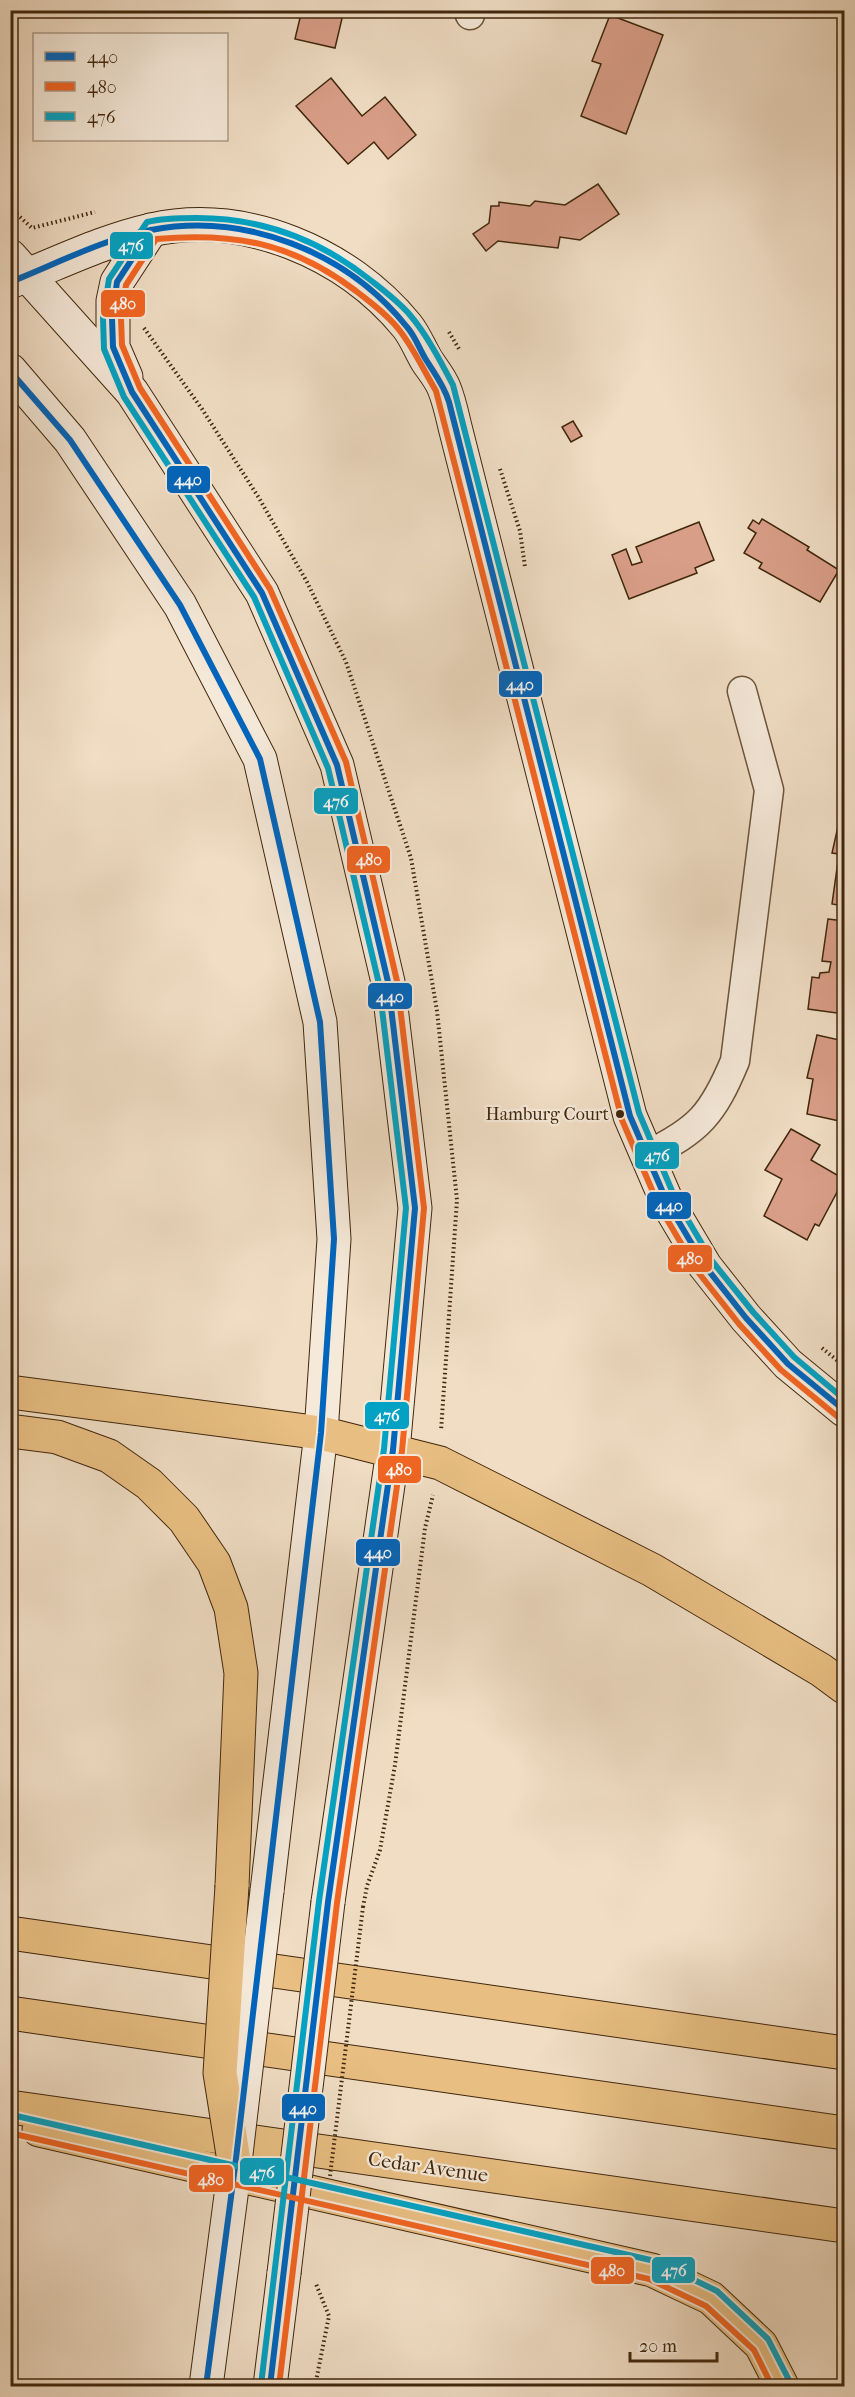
<svg xmlns="http://www.w3.org/2000/svg" width="855" height="2397" font-family="'IM FELL French Canon',serif">
<style>
.building{fill:#d99e88;stroke:#40270c;stroke-width:1.5}
.lines{fill:none;stroke-linecap:round;stroke-linejoin:round}
.street-casing{stroke:#6c543a;stroke-width:31}
.secondary-casing{stroke:#40270c;stroke-width:35}
.highway-casing{stroke:#40270c;stroke-width:35}
.path{stroke:#40270c;stroke-width:4;stroke-dasharray:1.5 3;stroke-linecap:butt}
.street{stroke:#f5e9d9;stroke-width:28}
.secondary{stroke:#f5e9d9;stroke-width:33}
.highway{stroke:#e8be82;stroke-width:33}
.secondary-bridge-casing{stroke:#40270c;stroke-width:35;stroke-linecap:butt}
.highway-bridge-casing{stroke:#40270c;stroke-width:35;stroke-linecap:butt}
.path-bridge{stroke:#40270c;stroke-width:4;stroke-dasharray:1.5 3;stroke-linecap:butt}
.secondary-bridge{stroke:#f5e9d9;stroke-width:33}
.highway-bridge{stroke:#e8be82;stroke-width:33}
.bus-1-casing{stroke:#f5e9d9;stroke-width:10}
.bus-2-casing{stroke:#f5e9d9;stroke-width:10}
.bus-3-casing{stroke:#f5e9d9;stroke-width:10}
.bus-1{stroke:#0065bd;stroke-width:6}
.bus-2{stroke:#f26522;stroke-width:6}
.bus-3{stroke:#03a2c4;stroke-width:6}
.bus-dot{fill:#40270c;stroke:#f5e9d9;stroke-width:2}
.labels{text-anchor:middle;dominant-baseline:central;stroke-width:4.5;stroke-linejoin:round;paint-order:stroke}
.bus-label{font-size:18px;fill:#40270c;stroke:#f5e9d9;text-anchor:end}
.street-label{font-size:20px;fill:#40270c;stroke:#f5e9d9}
.line-badge{stroke:#f5e9d9;stroke-width:2}
.badge-label{font-size:16px;text-anchor:middle;font-weight:bold;fill:#fff}
</style>
<rect width="100%" height="100%" fill="#f0ddc4"/>
<filter id="stains"><feTurbulence type="fractalNoise" baseFrequency=".00333" numOctaves="4"/><feColorMatrix values="0 0 0 0 .2 0 0 0 0 .09 0 0 0 0 .02 0 0 0 .5 -.17"/></filter>
<radialGradient id="worn" r=".72"><stop offset=".6" stop-color="#630" stop-opacity="0"/><stop offset="1" stop-color="#630" stop-opacity=".3"/></radialGradient>
<g class="building">
<polygon points="286,10 344,10 335,48 295,39 300,18 285,15"/>
<polygon points="610,15 663,35 626,134 581,116 601,64 592,61"/>
<polygon points="331,78 362,116 385,97 416,135 388,159 374,142 348,164 296,106"/>
<polygon points="598,184 619,214 580,240 560,237 558,248 498,241 486,251 473,234 489,223 491,206 499,206 499,202 530,206 535,201 565,205"/>
<polygon points="573,421 582,436 571,442 562,427"/>
<polygon points="762,519 809,547 807,550 839,570 820,602 759,568 762,563 744,553 756,533 748,528 753,520 759,524"/>
<polygon points="699,522 714,560 695,568 697,573 629,599 612,555 626,549 632,565 642,562 636,547"/>
<polygon points="841,813 844,814 844,906 832,904 839,854 832,853"/>
<polygon points="828,919 844,921 844,1014 808,1009 812,977 819,978 820,973 829,972 831,962 822,961"/>
<polygon points="817,1035 844,1041 844,1122 807,1114 813,1079 807,1078"/>
<polygon points="791,1129 820,1145 811,1160 844,1179 819,1226 815,1224 807,1240 764,1216 782,1179 765,1170"/>
</g>
<g class="lines">
<defs>
<g id="street">
<polyline points="470,15 471,10"/>
<path d="M647,1155C699,1130 713,1114 735,1061L769,790L742,691"/>
</g>
<g id="secondary">
<polyline points="10,256 132,392 262,593 337,765 388,982 415,1208 393,1450 328,1902"/>
<path d="M10,282C57,264 102,241 151,230C245,209 347,253 407,326C415,336 420,349 427,361C433,370 440,378 444,388C449,400 452,414 455,427L630,1116L667,1202L705,1266L746,1318L788,1364L844,1410"/>
<polyline points="10,370 70,440 180,605 260,759 320,1022 334,1239 321,1433 267,1891"/>
<polyline points="126,377 113,347 113,301 117,282 151,230"/>
<polyline points="206,2386 232,2188"/>
<polyline points="270,2386 284,2273"/>
</g>
<g id="highway">
<polyline points="10,1392 321,1433 440,1463 652,1570 821,1670 844,1687"/>
<polyline points="10,1431 57,1437 109,1456 149,1484 184,1519 214,1563 231,1608 241,1673 232,1886"/>
<polyline points="10,1933 844,2053"/>
<polyline points="10,2013 844,2133"/>
<polyline points="10,2107 844,2226"/>
<polyline points="39,2130 652,2270 711,2298 761,2345 782,2386"/>
</g>
</defs>
<use href="#street" class="street-casing"/>
<use href="#secondary" class="secondary-casing"/>
<use href="#highway" class="highway-casing"/>
<g class="path">
<polyline points="10,208 32,228 95,212"/>
<polyline points="144,328 202,409 259,498 307,582 346,662 411,858 437,1011 457,1200 441,1431"/>
<polyline points="449,332 459,349"/>
<polyline points="500,469 520,531 525,567"/>
<polyline points="822,1348 844,1366"/>
<polyline points="363,1907 367,1886 380,1850 395,1765 425,1528 433,1495"/>
<polyline points="315,2386 329,2316 316,2284"/>
</g>
<use href="#street" class="street"/>
<use href="#secondary" class="secondary"/>
<use href="#highway" class="highway"/>
<defs>
<g id="secondary-bridge">
<polyline points="232,2188 267,1891"/>
<polyline points="284,2273 328,1902"/>
</g>
<polyline id="highway-bridge" points="232,1886 220,2073 235,2167"/>
</defs>
<use href="#secondary-bridge" class="secondary-bridge-casing"/>
<use href="#highway-bridge" class="highway-bridge-casing"/>
<polyline class="path-bridge" points="330,2176 363,1907"/>
<use href="#secondary-bridge" class="secondary-bridge"/>
<use href="#highway-bridge" class="highway-bridge"/>
<defs>
<g id="bus-1">
<polyline points="151,230 117,282 112,318 113,347 132,392 262,593 337,765 388,982 415,1208 393,1450 328,1902 270,2386"/>
<path d="M10,282C56,264 103,239 151,230C246,212 347,252 407,327C415,336 419,348 425,358C434,373 444,385 449,402L630,1116L667,1202L705,1266L746,1318L788,1364L844,1410"/>
<polyline points="10,371 70,440 180,605 260,759 320,1022 334,1239 321,1433 235,2167 206,2386"/>
</g>
<g id="bus-2">
<polyline points="10,2133 649,2279 706,2306 754,2350 772,2386"/>
<path d="M279,2386L337,1903L402,1451L424,1208L397,981L346,762L270,589L140,388L122,345L121,318L126,285L156,239C234,232 293,243 356,291C371,303 388,315 400,331C414,349 424,371 436,391L622,1120L659,1206L698,1272L739,1324L781,1370L838,1417"/>
</g>
<g id="bus-3">
<polyline points="12,2115 655,2261 717,2291 768,2339 790,2382"/>
<path d="M261,2385L319,1901L384,1449L406,1208L379,984L328,768L254,597L124,397L104,349L103,318L109,279L147,222C163,218 180,218 197,218C262,218 318,239 369,279C383,290 398,301 410,315C427,335 441,362 453,385L639,1113L675,1198L712,1261L753,1312L794,1357L844,1399"/>
</g>
</defs>
<use href="#bus-1" class="bus-1-casing"/>
<use href="#bus-2" class="bus-2-casing"/>
<use href="#bus-3" class="bus-3-casing"/>
<use href="#bus-1" class="bus-1"/>
<use href="#bus-2" class="bus-2"/>
<use href="#bus-3" class="bus-3"/>
</g>
<circle class="bus-dot" cx="620" cy="1114" r="5"/>
<g class="labels">
<g class="bus-label">
<text x="609" y="1114">Hamburg Court</text>
</g>
<g class="street-label">
<text transform="translate(428 2167) rotate(8)">Cedar Avenue</text>
</g>
</g>
<g class="line-badge">
<rect x="109" y="231" width="45" height="29" rx="6" fill="#03a2c4"/>
<rect x="100" y="289" width="46" height="29" rx="6" fill="#f26522"/>
<rect x="166" y="465" width="45" height="29" rx="6" fill="#0065bd"/>
<rect x="498" y="670" width="45" height="28" rx="6" fill="#0065bd"/>
<rect x="313" y="787" width="46" height="28" rx="6" fill="#03a2c4"/>
<rect x="346" y="845" width="45" height="29" rx="6" fill="#f26522"/>
<rect x="367" y="982" width="46" height="28" rx="6" fill="#0065bd"/>
<rect x="634" y="1141" width="46" height="29" rx="6" fill="#03a2c4"/>
<rect x="646" y="1191" width="46" height="29" rx="6" fill="#0065bd"/>
<rect x="667" y="1244" width="46" height="29" rx="6" fill="#f26522"/>
<rect x="364" y="1401" width="46" height="29" rx="6" fill="#03a2c4"/>
<rect x="377" y="1455" width="45" height="29" rx="6" fill="#f26522"/>
<rect x="355" y="1538" width="46" height="29" rx="6" fill="#0065bd"/>
<rect x="281" y="2093" width="45" height="29" rx="6" fill="#0065bd"/>
<rect x="239" y="2157" width="46" height="29" rx="6" fill="#03a2c4"/>
<rect x="188" y="2164" width="46" height="29" rx="6" fill="#f26522"/>
<rect x="651" y="2256" width="45" height="28" rx="6" fill="#03a2c4"/>
<rect x="590" y="2256" width="45" height="29" rx="6" fill="#f26522"/>
</g>
<g class="badge-label">
<text x="131" y="251">476</text>
<text x="123" y="309">480</text>
<text x="188" y="485">440</text>
<text x="520" y="690">440</text>
<text x="336" y="807">476</text>
<text x="369" y="865">480</text>
<text x="390" y="1002">440</text>
<text x="657" y="1161">476</text>
<text x="669" y="1211">440</text>
<text x="690" y="1264">480</text>
<text x="387" y="1421">476</text>
<text x="399" y="1475">480</text>
<text x="378" y="1558">440</text>
<text x="303" y="2114">440</text>
<text x="262" y="2178">476</text>
<text x="211" y="2185">480</text>
<text x="674" y="2276">476</text>
<text x="612" y="2276">480</text>
</g>
<rect width="855" height="2397" fill="none" stroke="#f0ddc4" stroke-width="36"/>
<rect x="12" y="12" width="831" height="2373" fill="none" stroke="#40270c" stroke-width="3"/>
<rect x="18" y="18" width="819" height="2361" fill="none" stroke="#40270c" stroke-width="1.5"/>
<rect x="33" y="33" width="195" height="108" fill="#f5e9d9" stroke="#ad9b87" stroke-width="1.5"/>
<rect x="45" y="52" width="30" height="9" fill="#0065bd" stroke="#ad9b87" stroke-width="1.5"/>
<text x="87" y="63" font-size="18" fill="#40270c">440</text>
<rect x="45" y="82" width="30" height="9" fill="#f26522" stroke="#ad9b87" stroke-width="1.5"/>
<text x="87" y="93" font-size="18" fill="#40270c">480</text>
<rect x="45" y="112" width="30" height="9" fill="#03a2c4" stroke="#ad9b87" stroke-width="1.5"/>
<text x="87" y="123" font-size="18" fill="#40270c">476</text>
<path d="M630 2352v9h87v-9" fill="none" stroke="#40270c" stroke-width="3"/>
<text x="639" y="2352" font-size="18" fill="#40270c" stroke="#f5e9d9" stroke-width="4.5" paint-order="stroke">20 m</text>
<rect width="100%" height="100%" filter="url(#stains)"/>
<rect width="100%" height="100%" fill="url(#worn)"/>
</svg>
